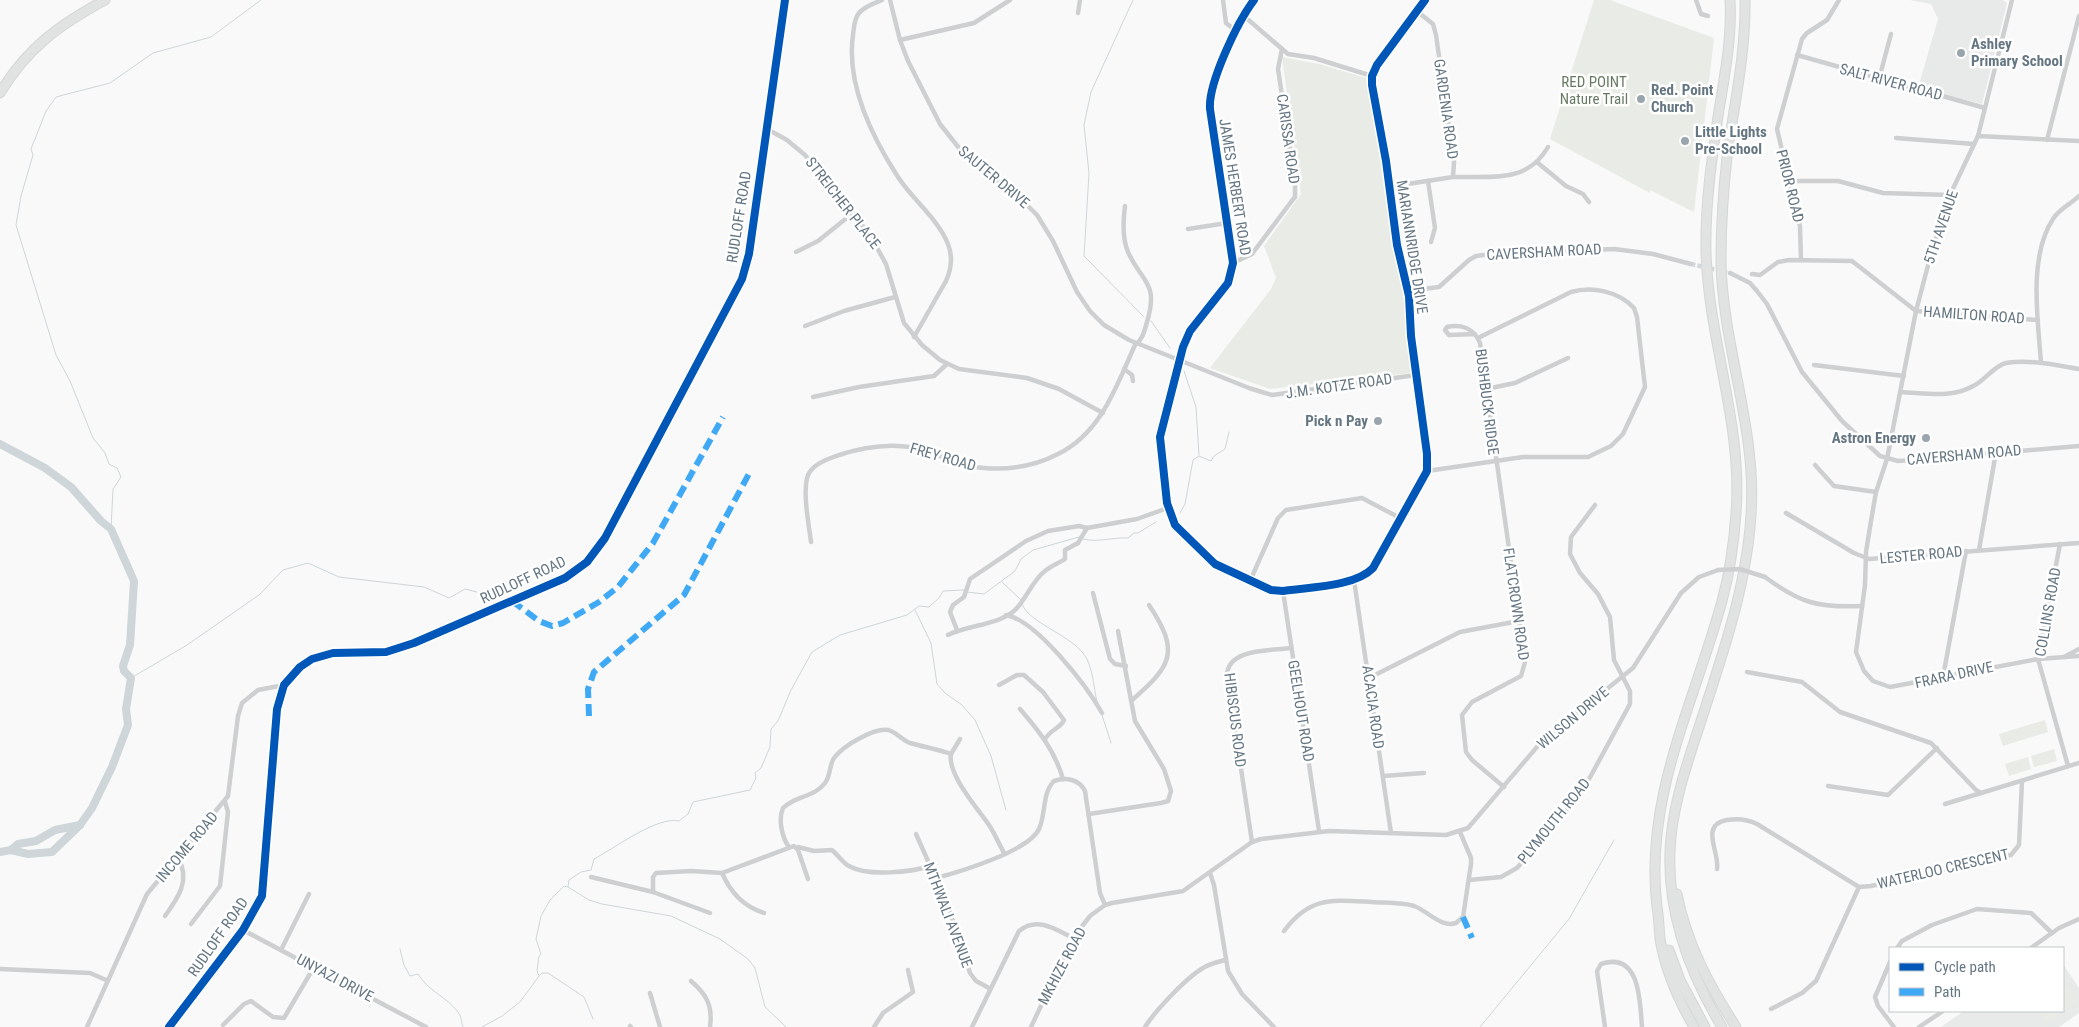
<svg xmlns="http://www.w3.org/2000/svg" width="2079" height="1027" font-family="'Roboto Condensed',sans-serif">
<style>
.built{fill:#e8e9e9}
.green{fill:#e8ebe6}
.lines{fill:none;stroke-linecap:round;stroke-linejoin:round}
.stream{stroke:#ced6d9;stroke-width:1}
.river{stroke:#ced6d9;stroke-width:8}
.street-tunnel{stroke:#d4d8dc;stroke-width:4.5;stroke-dasharray:4.5 2;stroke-linecap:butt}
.highway-casing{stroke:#d5d6d6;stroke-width:11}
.street{stroke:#cecfd0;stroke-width:4.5}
.highway{stroke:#e1e2e2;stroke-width:9}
.street-bridge{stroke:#cecfd0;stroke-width:4.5}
.quiet{stroke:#3fa9f5;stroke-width:6;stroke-dasharray:12 6;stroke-linecap:butt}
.cycleway-casing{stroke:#fff;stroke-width:11}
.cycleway{stroke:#0057b8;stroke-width:8}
.poi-dot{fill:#99a4ac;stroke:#fff;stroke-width:2}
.labels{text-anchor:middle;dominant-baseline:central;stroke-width:5;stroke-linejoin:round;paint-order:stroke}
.poi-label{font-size:15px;font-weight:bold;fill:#657683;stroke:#fff;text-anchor:start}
.park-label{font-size:15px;fill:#687a64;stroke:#fff}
.street-label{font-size:15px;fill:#657683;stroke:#fff}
</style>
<rect width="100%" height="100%" fill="#f9f9f9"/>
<g class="built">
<polygon points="1910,0 2003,0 2007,3 1982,104 1918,88 1938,19 1931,4"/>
<polygon points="2063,964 2079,988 2079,1013 2059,1027 1941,1027 1961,1013 1961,1011 2063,1011"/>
</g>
<g class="green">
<polygon points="1594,0 1610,0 1714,38 1694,212 1650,190 1650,193 1550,139"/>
<polygon points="1282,57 1319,64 1366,78 1380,153 1400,281 1404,291 1411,373 1270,389 1210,368 1271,289 1276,278 1264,246 1301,194"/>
<polygon points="2045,720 2048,732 2003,746 1999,734"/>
<polygon points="2054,749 2057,761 2034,767 2031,756"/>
<polygon points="2028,757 2031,769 2009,776 2005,764"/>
<polygon points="2063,980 2078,1001 2047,1023 2039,1011 2063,1011"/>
</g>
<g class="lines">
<g class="stream">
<polyline points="1133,0 1091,92 1084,125 1089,173 1084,256 1144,317"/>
<polyline points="1151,321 1170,348"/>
<polyline points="1184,371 1196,407 1199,455"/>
<polyline points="1180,513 1185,504 1193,460 1199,456 1211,461 1214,456 1225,449 1229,432"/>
<polyline points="111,529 113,489 121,477 117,468 109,464 105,453 93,438 70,381 56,355 16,225 21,196 33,155 31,149 46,111 56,97 110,83 153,53 211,37 261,0"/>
<path d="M1083,539C1098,543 1113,537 1128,538L1134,533H1138L1156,522"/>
<polyline points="1002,582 1021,600"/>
<polyline points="967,592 984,594 1015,571 1021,559 1033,550 1079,537"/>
<path d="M1022,604C1029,624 1074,635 1087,659C1093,672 1094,688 1097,702"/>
<polyline points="915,610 931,643 937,684 945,693 962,705 975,720 991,756 1006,810"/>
<polyline points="131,678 187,645 259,595 283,570 308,563 339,577 424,587 449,598 465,589 477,592 483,597 490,594"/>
<polyline points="1102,715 1111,743"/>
<polyline points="568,887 589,900 602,904 671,916 720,939 748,959 755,968 765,1007 786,1027"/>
<path d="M400,949L404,965L410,976L418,974C428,991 447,997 458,1012C462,1017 461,1022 463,1027"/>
<polyline points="540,975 542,973 548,973 584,997 593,1019"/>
<path d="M482,1027L502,1016L520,1002L539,976L537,971L539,956L541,954L536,939L541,916L550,900L564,886L568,887L569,880L581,872L591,870L594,859C615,848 657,816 679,821L688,814L693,802L750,790L756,778L755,773L761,768L770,747L771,729L778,721L791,690L812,652L840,635L907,615L919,606L929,607L939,598L943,591L964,590"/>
<polyline points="1480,1027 1569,919 1614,840"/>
</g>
<g class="river">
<polyline points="0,444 45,468 71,487 101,521 111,529 134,581 130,645 123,666 124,671 131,678 126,709 128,725 112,767 92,808 80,825 52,852 28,854 11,850 0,852"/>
<polyline points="11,850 18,844 36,841 55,830 80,825"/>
</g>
<polyline class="street-tunnel" points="1691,264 1730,273"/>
<defs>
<g id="highway">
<path d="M0,93C27,48 59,25 105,0"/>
<path d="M1677,894C1687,944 1709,985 1736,1027"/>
<polyline points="1669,950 1680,980 1705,1027"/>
<path d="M1694,1027C1679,1001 1665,969 1660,939C1659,928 1659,918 1657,907C1644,797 1694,704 1722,601C1730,572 1734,542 1736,513C1743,424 1708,339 1706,251C1705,204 1712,157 1719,110C1725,74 1732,37 1730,0"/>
<path d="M1722,1027C1687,969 1664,906 1671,837C1675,798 1688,761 1700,724C1722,656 1747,586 1751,514C1757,429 1723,348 1721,263C1721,228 1723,193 1727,157C1734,105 1746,53 1745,0"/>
</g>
</defs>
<use href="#highway" class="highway-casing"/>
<g class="street">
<path d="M882,0C875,3 865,6 859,13C854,19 854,27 853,35C846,84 872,137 898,177C913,200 938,219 948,244C953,257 951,270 946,281L914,337"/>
<polyline points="890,0 900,40 908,61 940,124 963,153 1019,197 1037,215 1053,241 1077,292 1090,311 1104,325 1129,340 1249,388 1272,395 1416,375"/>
<polyline points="1223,0 1226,23 1236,31"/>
<path d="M1254,0C1238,21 1208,83 1210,109L1233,263L1228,283L1190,331L1183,347L1160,437L1167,503L1175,525L1215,564L1271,590L1283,591C1308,587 1355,587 1373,568L1427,471V454L1411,336L1409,296L1397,245L1386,161L1372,85V76L1377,65L1425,0"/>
<polyline points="1696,0 1701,14 1708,16"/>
<polyline points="2012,0 1978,136 1950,195 1931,254 1916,311 1887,459 1876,492 1870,527 1866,552 1865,585 1856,652 1864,671 1873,681 1890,687 2038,659 2079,656"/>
<polyline points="1078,13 1080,0"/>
<polyline points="1244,16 1288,54 1314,58 1372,76"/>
<polyline points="900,40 974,23 1010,0"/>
<polyline points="1797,55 1985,108"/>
<polyline points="1879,79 1891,34"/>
<polyline points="767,129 787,140 805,155 870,235 886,264 904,323 922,345 940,360 959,369 1027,378 1059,389 1103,413"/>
<polyline points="1978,136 2079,141"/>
<polyline points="1896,138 1974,144"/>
<polyline points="2047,140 2079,16"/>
<polyline points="1538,163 1566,186 1583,194 1589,202"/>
<path d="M1453,177C1491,176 1527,184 1548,147"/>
<polyline points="1428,181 1435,228 1431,242"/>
<polyline points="1789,181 1838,181 1883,193 1950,195"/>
<polyline points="1388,187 1453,177 1454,162 1436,35 1433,24 1418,12"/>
<polyline points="1188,229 1227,223"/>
<polyline points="796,252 818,241 853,213"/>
<polyline points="1801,260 1800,226 1777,129 1802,39 1807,33 1827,20 1839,0"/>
<polyline points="1233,263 1252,254 1291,202 1295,197 1295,183 1278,69 1282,49"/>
<polyline points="1730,273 1750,283 1757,291 1767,304 1802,372 1842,421 1880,456 1898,461 1915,460 2079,446"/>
<polyline points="1752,274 1760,275 1778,262 1789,260 1852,261 1916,311 2038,320"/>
<polyline points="1405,277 1422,290"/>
<polyline points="1408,291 1439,287 1469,260 1476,256 1492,254 1614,249 1653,254 1691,264"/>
<polyline points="805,326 844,311 895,297"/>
<path d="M1475,334L1449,335L1445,330L1447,327C1461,324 1474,328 1480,343L1525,662L1521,676L1472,702L1462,715L1466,752L1472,760L1504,787"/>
<path d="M2041,363C2038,320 2028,257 2053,219C2059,209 2071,204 2079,196"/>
<polyline points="1814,365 1904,376"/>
<polyline points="1124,369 1132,375 1133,381"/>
<polyline points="1486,389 1515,383 1568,358"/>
<path d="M1900,392C1926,393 1952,399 1975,385C1986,379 1994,366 2006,363C2029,359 2056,365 2079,369"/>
<polyline points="813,397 859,387 934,376 947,364"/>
<polyline points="1815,465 1834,486 1876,492"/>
<path d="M1427,471L1523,457H1588L1611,446L1623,434L1645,387L1637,317L1634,308C1618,291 1592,286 1571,292L1478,338"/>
<polyline points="1786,513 1854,553 1869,559 2079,543"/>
<path d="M811,542C809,525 802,491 808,475C813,464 826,460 836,456C866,446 899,441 929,452C947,458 965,467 984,468C1009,470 1035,466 1058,454C1101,433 1116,387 1135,345C1143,339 1144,332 1147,322C1159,282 1142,283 1128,252C1122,238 1123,221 1125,206"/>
<polyline points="2060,544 2038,659 2068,766"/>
<polyline points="1979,550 1996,452"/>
<path d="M1765,577C1800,603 1818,608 1862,606"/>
<polyline points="1354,580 1391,833"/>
<polyline points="1250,581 1278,518 1286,510 1362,498 1400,518"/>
<polyline points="1283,591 1319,831"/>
<polyline points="1093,593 1110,659 1115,664 1126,666"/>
<path d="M1006,615C1036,620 1087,686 1102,713"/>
<polyline points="957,630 950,612 953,605 964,597 970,579 1026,541 1048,531 1079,526 1087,528"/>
<path d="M948,635C967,625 1002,625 1017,608C1027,597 1033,580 1045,571C1051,566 1059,563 1065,559V550L1078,543L1087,528L1137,519L1168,508"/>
<polyline points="2064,657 2079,649"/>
<polyline points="1747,672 1802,682 1840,712 1931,743 1976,790 1981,793 2079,763"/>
<polyline points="1943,677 1966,551"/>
<polyline points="1369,678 1460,632 1519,621"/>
<path d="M999,685L1017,675H1024L1043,692L1064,720C1061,728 1051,729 1045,739"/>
<path d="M1131,701C1171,666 1181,653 1149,605"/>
<path d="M1020,709C1039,731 1055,751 1063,779"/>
<path d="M960,739L951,754C947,774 978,809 989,825C995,834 999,844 1004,853"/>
<polyline points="1383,776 1424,773"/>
<polyline points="1828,786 1888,795 1937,748"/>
<polyline points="1945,804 1981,793"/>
<polyline points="1089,814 1161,803 1168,801 1171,791 1164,769 1135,721 1118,631"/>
<polyline points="916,834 948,906 970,973 976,981 989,988"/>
<path d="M1252,842L1227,675C1228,648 1270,651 1291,648"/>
<path d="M789,847C782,838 778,819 783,808C795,796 815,797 825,783C831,775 829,765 834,758C843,746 877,725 891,731C898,734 902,740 910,743C924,747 937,749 951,754"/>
<path d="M798,847L814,851L832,850C838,855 843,863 849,866C868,877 911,872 930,866"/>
<path d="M1717,869C1720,852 1699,825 1727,820C1738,818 1747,819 1757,824L1859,887L1871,886L2011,855L2019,845L2022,781"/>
<path d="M722,873C731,893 743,906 764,913"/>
<polyline points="1210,873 1214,885 1228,971 1242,994 1274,1027"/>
<polyline points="591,877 653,892 710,913"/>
<path d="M936,878C959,872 1029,851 1039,829C1046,814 1042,793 1054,781C1066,777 1079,779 1085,791L1100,893L1105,905"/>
<polyline points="1469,880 1501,877 1517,868 1582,792 1630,704 1630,691 1614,660 1610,617 1598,594 1580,573 1570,554 1571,537 1595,505"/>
<polyline points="653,892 653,877 656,873 691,871 722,873 794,846 798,850 808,879"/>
<path d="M165,916C178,898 191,880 178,858"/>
<polyline points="191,924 220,886 228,812 225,802"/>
<polyline points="243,930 426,1027"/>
<path d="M1284,931C1310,896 1332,900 1372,902C1386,903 1401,902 1414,906C1428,911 1441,928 1456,923L1463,917L1471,864V858L1460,832"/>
<polyline points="1897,948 1902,941 1932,925 1977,909 2031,913 2052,933"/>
<polyline points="2031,948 2059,928 2079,919"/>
<polyline points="281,950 309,894"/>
<polyline points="1890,962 1875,997 1878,1006 1894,1027"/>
<polyline points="0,969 90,973 106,980"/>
<path d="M691,981C706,994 713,1005 710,1027"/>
<polyline points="650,993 660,1027"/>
<polyline points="1771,1009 1802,993 1816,981 1859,887"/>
<polyline points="223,1025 244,1004 251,1001 273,1017 284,1018 314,967"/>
<polyline points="630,1026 631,1027"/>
<polyline points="87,1027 147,894 228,796 238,716 242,703 258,690 284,685"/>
<polyline points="169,1027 243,930 262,896 277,709 284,685 300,667 312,659 333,653 386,652 414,643 565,578 587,562 605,538 742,279 749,254 785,0"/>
<polyline points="874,1027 883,1013 913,992 908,970"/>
<path d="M972,1027L1019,931C1037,916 1055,929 1073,938"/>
<polyline points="1031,1027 1073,938 1090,916 1105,905 1112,903 1183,891 1252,842 1261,839 1329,831 1446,835 1468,828 1542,741 1633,668 1681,593 1699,577 1718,570"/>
<path d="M1145,1027C1155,1011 1186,978 1203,968C1209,964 1217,962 1225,960"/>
<path d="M1605,1027L1597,971L1601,964C1640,951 1640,1001 1642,1027"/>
<polyline points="1919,1027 1943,1011"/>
</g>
<use href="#highway" class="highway"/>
<polyline class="street-bridge" points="1718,570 1740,569 1765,577"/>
<g class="quiet">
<polyline points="512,601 539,621 552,626 563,623 599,602 618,587 653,543 723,417"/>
<polyline points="589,716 588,689 594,672 684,595 751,470"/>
<polyline points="1463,917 1472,938"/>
</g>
<defs>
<g id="cycleway">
<path d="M1254,0C1238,21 1208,83 1210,109L1233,263L1228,283L1190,331L1183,347L1160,437L1167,503L1175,525L1215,564L1271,590L1283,591C1308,587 1355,587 1373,568L1427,471V454L1411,336L1409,296L1397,245L1386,161L1372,85V76L1377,65L1425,0"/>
<polyline points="169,1027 243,930 262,896 277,709 284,685 300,667 312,659 333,653 386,652 414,643 565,578 587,562 605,538 742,279 749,254 785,0"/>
</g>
</defs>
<use href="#cycleway" class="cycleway-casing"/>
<use href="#cycleway" class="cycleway"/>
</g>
<g class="poi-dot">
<circle cx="1961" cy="53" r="5"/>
<circle cx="1641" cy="99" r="5"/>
<circle cx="1685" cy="141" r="5"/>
<circle cx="1378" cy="421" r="5"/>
<circle cx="1926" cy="438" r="5"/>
</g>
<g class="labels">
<g class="poi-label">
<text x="1971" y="44">Ashley<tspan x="1971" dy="17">Primary School</tspan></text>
<text x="1651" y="90">Red. Point<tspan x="1651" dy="17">Church</tspan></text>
<text x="1695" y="132">Little Lights<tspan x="1695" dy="17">Pre-School</tspan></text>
<text x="1368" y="421" text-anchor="end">Pick n Pay</text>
<text x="1916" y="438" text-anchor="end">Astron Energy</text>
</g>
<g class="park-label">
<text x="1594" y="82">RED POINT<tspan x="1594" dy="17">Nature Trail</tspan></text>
</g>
<g class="street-label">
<text transform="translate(1891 82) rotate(15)">SALT RIVER ROAD</text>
<text transform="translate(1446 109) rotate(82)">GARDENIA ROAD</text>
<text transform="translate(1288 139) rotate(82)">CARISSA ROAD</text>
<text transform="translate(994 177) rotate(40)">SAUTER DRIVE</text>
<text transform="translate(1790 186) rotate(76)">PRIOR ROAD</text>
<text transform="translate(1235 187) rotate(81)">JAMES HERBERT ROAD</text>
<text transform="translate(843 203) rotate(52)">STREICHER PLACE</text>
<text transform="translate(739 217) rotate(-81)">RUDLOFF ROAD</text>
<text transform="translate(1941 227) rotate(-71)">5TH AVENUE</text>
<text transform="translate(1412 247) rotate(81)">MARIANNRIDGE DRIVE</text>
<text transform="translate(1544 252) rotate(-3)">CAVERSHAM ROAD</text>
<text transform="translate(1974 315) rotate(4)">HAMILTON ROAD</text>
<text transform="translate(1339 386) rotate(-8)">J.M. KOTZE ROAD</text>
<text transform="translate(1487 402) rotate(83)">BUSHBUCK RIDGE</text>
<text transform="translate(1964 455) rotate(-5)">CAVERSHAM ROAD</text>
<text transform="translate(943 457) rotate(16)">FREY ROAD</text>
<text transform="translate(1921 555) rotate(-5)">LESTER ROAD</text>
<text transform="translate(523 580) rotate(-25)">RUDLOFF ROAD</text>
<text transform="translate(1516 604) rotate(82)">FLATCROWN ROAD</text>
<text transform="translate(2048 612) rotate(-80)">COLLINS ROAD</text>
<text transform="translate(1954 675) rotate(-12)">FRARA DRIVE</text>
<text transform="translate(1373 707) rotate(82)">ACACIA ROAD</text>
<text transform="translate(1301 711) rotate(81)">GEELHOUT ROAD</text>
<text transform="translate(1573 718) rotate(-40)">WILSON DRIVE</text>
<text transform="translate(1235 720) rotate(83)">HIBISCUS ROAD</text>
<text transform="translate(1554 821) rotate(-51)">PLYMOUTH ROAD</text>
<text transform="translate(187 847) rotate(-50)">INCOME ROAD</text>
<text transform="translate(1943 869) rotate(-13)">WATERLOO CRESCENT</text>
<text transform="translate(948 915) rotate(69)">MTHWALI AVENUE</text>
<text transform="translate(218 937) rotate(-55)">RUDLOFF ROAD</text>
<text transform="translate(1062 966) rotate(-62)">MKHIZE ROAD</text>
<text transform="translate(335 978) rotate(28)">UNYAZI DRIVE</text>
</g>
</g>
<rect x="1889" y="947" width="175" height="65" fill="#ffffff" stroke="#c1c8cd"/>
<rect x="1899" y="963" width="25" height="8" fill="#0057b8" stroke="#c1c8cd"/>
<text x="1934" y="972" font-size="15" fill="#657683">Cycle path</text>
<rect x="1899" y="988" width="25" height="8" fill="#3fa9f5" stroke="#c1c8cd"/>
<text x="1934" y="997" font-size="15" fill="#657683">Path</text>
</svg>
